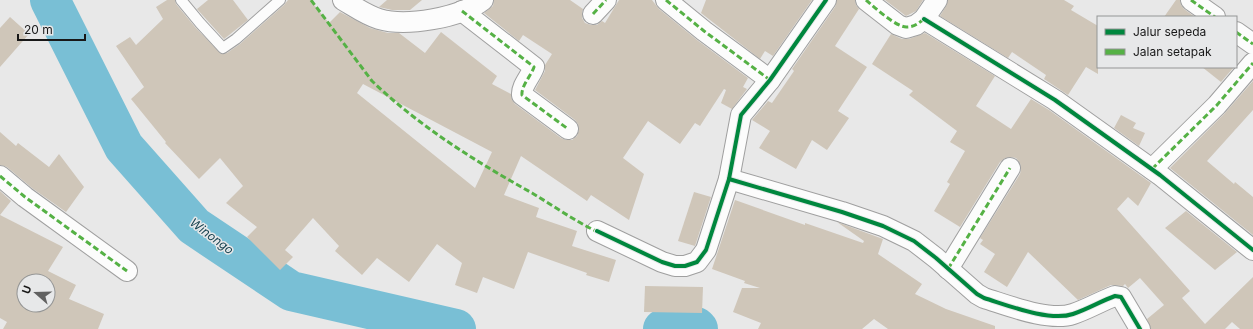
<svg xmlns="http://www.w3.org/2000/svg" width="1253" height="329" font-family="Inter,sans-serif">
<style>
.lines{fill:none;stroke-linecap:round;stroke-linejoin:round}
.river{stroke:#79bfd5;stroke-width:40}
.building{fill:#cfc6b9;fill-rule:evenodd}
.lane-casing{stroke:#9f9f9f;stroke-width:12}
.street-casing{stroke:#9f9f9f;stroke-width:22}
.lane{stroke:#fcfcfc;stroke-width:10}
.street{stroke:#fcfcfc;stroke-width:20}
.quiet{stroke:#55b145;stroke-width:3;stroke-dasharray:6 3;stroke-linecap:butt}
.cycleway-casing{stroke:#e7e8e9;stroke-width:6}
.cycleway{stroke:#00873e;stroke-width:4}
.labels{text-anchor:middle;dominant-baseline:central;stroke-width:3;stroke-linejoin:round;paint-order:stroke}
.water-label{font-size:12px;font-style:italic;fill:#113e4c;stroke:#e7e8e9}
</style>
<rect width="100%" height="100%" fill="#e8e8e8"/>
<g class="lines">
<g class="river">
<polyline points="50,0 124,147 194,226 291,291 456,329"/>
<polyline points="663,329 696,327 698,329"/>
</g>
</g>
<g class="building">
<path d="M167,0H175L176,4L195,27L221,54L227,53L240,44L284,5L288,0H310L329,23L340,12L370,28L388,33H399L425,53L441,32L497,76L492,84L511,94L512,100L515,104L561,138L566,140H572L577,136L579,130L578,124L575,120L535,90L545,71V65L552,54L523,35L519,41L484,13L493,6L494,0H570L583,9L582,12V18L585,23L591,25H597L602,21L605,23L619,0H652L659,9L697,40L748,78L743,87L747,89L732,109L721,103L726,90L724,89L700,126L695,123L680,144L648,121L623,158L644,174L629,220L591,195L587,201L521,156L504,195L539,208L536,217L577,231L572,246L616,260L609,282L586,275L587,273L528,252L514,289L483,277L477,293L455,285L462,263L437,244L409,282L377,258L362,275L335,251L339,246L313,218L285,250L293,257L280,270L247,237L257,227L226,203L243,186L220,158L199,179L165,143L166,142L131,99L144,87L116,46L130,37L136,45L163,19L156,7ZM363,84L492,152L475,188L357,93Z"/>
<polygon points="208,0 233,0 248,20 224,39 197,9"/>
<polygon points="387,0 422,0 410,10 392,10 379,7"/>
<polygon points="706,0 812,0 773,56 765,51 760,59 701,13"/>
<polygon points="837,0 855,0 856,5 859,9 835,46 867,67 838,111 849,118 827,150 812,140 796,169 759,148 770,131 752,120 768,101 772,103 794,71 792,69 835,7"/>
<polygon points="885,0 923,0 916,11 906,16"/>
<polygon points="948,0 1064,0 1074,6 1071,10 1098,26 1098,74 1086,67 1068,95 1044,79 1046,75 1012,52 1008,58 940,16 946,6"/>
<polygon points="1176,0 1180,0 1181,5 1184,9 1195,17 1164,17"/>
<polygon points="10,17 29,34 0,67 0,28"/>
<polygon points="925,33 995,76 976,106 1011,129 1031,99 1049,110 1151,183 1138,206 1128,197 1117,209 1190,291 1182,298 1205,324 1253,277 1253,329 1240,329 1232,322 1225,329 1151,329 1147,319 1164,305 1140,278 1128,288 1125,284 1123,286 1111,285 1078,300 1028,252 1007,287 984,272 995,254 980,244 983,240 980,238 1020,174 1021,169 1020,163 1016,158 1011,157 1005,158 1000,162 960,227 934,211 950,184 947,182 965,151 950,142 957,131 909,95 913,91 872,64 891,34 902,39 909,39"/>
<polygon points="1202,67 1234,67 1221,82"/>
<polygon points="1253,81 1253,110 1207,161 1234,184 1235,182 1253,197 1253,235 1170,168 1225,113"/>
<polygon points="1121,115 1136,123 1133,128 1145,133 1139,146 1114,128"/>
<polygon points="0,132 16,146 18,143 49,167 59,154 84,187 66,212 32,188 7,167 0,165"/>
<path d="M0,191L11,201L0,215L63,247L48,271L76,285L69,299L104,314L98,329H3L7,322L0,318ZM24,281H48V305H24Z"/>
<polygon points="694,192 711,197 695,246 678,241"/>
<polygon points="735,200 805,225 805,223 863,243 864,241 837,222 883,239 878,254 922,284 915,294 946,309 995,326 995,329 888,329 874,319 862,329 758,329 761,323 733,312 742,288 760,288 744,283 745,281 712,269"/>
<polygon points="1186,211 1237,252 1215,270 1165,228"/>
<polygon points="645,286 703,287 702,313 644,312"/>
</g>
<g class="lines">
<defs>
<polyline id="lane" points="181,0 200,23 223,48 236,39 280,0"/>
<g id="street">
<path d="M343,0C355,7 366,15 379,19C406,27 460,18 483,0"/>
<polyline points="666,0 704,31 770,80"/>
<polyline points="866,0 898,25 906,28 916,25 924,19 937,0"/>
<polyline points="1191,0 1215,17"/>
<path d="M462,11L534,67C531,76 521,86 522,95L568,129"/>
<polyline points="593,14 606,0"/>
<polyline points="924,19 1055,100 1160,175 1253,250"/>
<polyline points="1236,32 1253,44"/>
<polyline points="1152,169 1217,105 1253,63"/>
<polyline points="0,176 25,197 127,271"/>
<path d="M729,179L842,212L883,226L914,241L936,258L977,294L984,298C1007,305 1049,322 1073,314C1088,309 1101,301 1115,296L1121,297L1140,329"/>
<polyline points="597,231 662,262 675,266 685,266 697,262 706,250 729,179 741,115 770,80 826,0"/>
<polyline points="948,269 1010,168"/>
</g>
</defs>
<use href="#lane" class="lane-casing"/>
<use href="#street" class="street-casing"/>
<use href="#lane" class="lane"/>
<use href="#street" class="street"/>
<g class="quiet">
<path d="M311,0L372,81C420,127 475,161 532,193C554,206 576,222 600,233"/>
<polyline points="666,0 704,31 770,80"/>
<path d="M866,0C874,7 897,28 907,27C914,27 919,23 924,19L926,20"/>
<polyline points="1191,0 1215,17"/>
<path d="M462,11L534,67C531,76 521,86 522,95L568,129"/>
<polyline points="593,14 606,0"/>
<polyline points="1236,32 1253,44"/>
<polyline points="1152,169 1217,105 1253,63"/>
<polyline points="0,176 25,197 127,271"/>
<polyline points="948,269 1010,168"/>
</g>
<defs>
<g id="cycleway">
<polyline points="924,19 1055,100 1160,175 1253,250"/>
<path d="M729,179L842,212L883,226L914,241L936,258L977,294L984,298C1007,305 1049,322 1073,314C1088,309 1101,301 1115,296L1121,297L1140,329"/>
<polyline points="597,231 662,262 675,266 685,266 697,262 706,250 729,179 741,115 770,80 826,0"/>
</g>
</defs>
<use href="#cycleway" class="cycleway-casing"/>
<use href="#cycleway" class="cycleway"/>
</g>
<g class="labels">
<g class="water-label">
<text transform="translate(212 236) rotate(37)">Winongo</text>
</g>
</g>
<rect x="1097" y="16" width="140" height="52" fill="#e7e8e9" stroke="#949595"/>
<rect x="1105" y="29" width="20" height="6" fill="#00873e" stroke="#949595"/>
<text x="1133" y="36" font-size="12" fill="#181818">Jalur sepeda</text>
<rect x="1105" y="49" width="20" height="6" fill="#55b145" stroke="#949595"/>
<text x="1133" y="56" font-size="12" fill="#181818">Jalan setapak</text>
<g transform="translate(36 293) rotate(290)"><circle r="19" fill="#e7e8e9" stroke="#949595"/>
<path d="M0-3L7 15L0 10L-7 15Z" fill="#616161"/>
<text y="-6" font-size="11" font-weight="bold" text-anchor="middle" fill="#181818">U</text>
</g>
<path d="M18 34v6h67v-6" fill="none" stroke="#181818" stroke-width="2"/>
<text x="24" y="34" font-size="12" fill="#181818" stroke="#e7e8e9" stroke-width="3" paint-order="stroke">20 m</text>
</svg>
